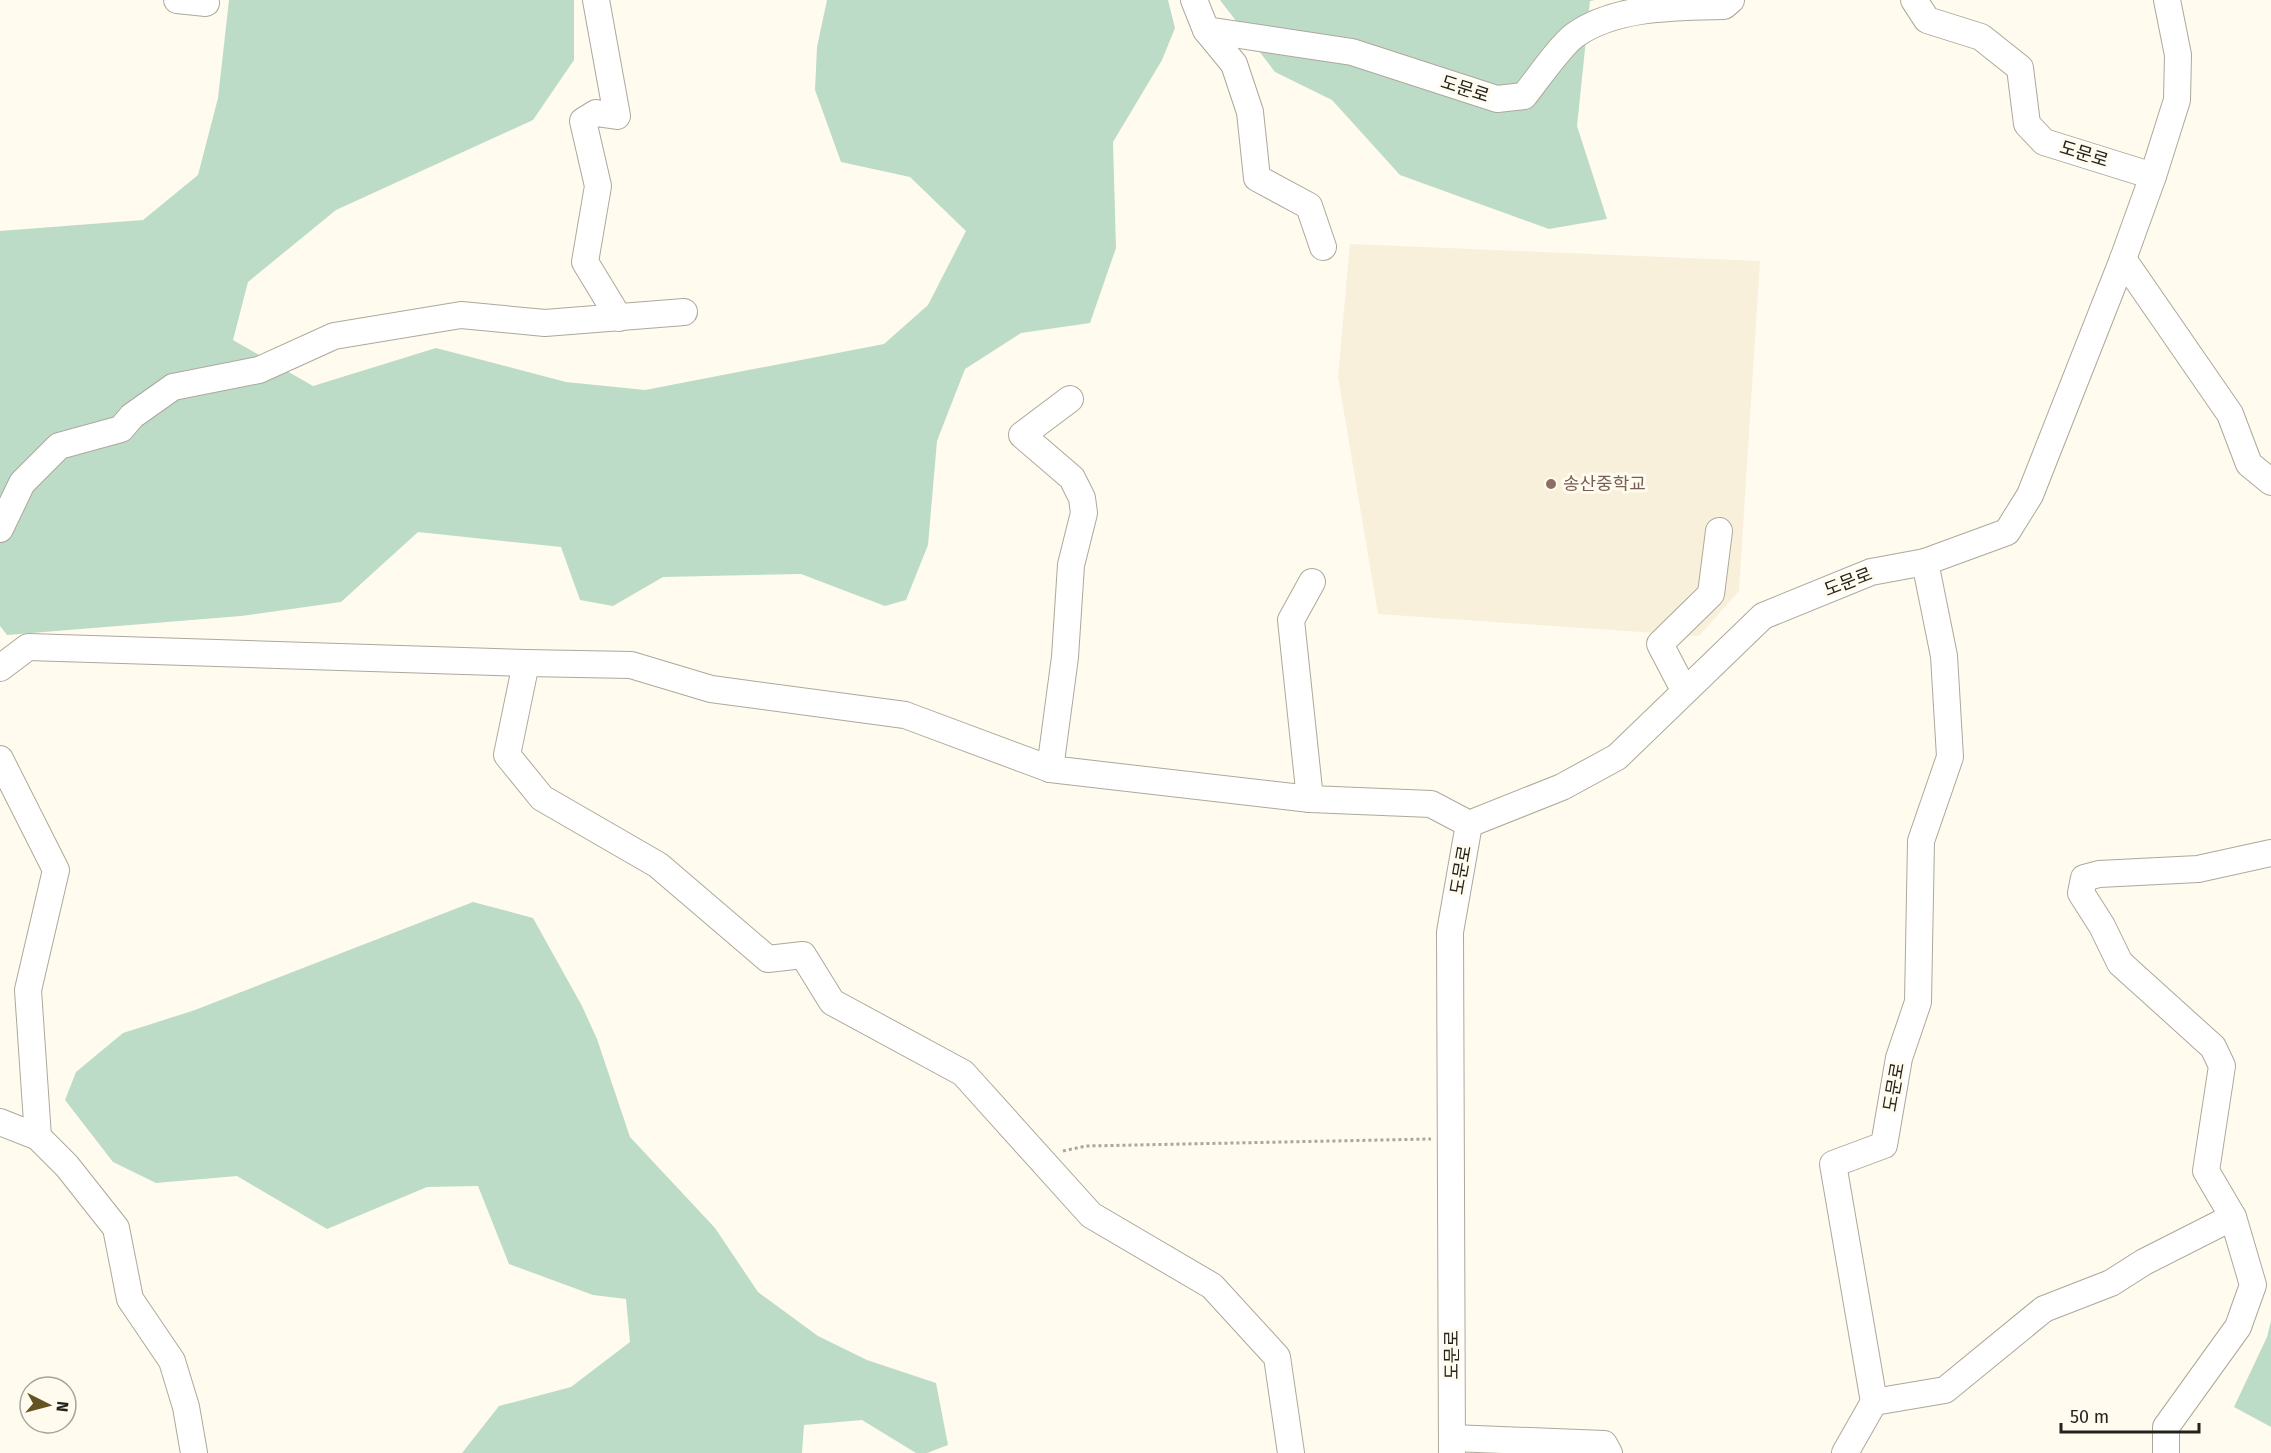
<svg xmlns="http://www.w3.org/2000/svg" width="2271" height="1453" font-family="'Fira Sans','Noto Sans KR',sans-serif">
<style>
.built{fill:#f8f0db}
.green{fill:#bddcc7}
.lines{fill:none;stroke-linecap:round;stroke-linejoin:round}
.minor-casing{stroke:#ada89b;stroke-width:28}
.path{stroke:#aaa79e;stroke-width:3;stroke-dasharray:3 3;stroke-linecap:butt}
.minor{stroke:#fff;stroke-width:26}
.education-dot{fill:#8d6e63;stroke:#fffbef;stroke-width:2}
.labels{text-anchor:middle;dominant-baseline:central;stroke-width:6;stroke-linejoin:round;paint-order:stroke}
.street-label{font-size:18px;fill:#24221d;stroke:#fffbef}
.education-label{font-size:18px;fill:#785e54;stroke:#fffbef;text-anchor:start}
</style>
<rect width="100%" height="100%" fill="#fffbef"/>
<polygon class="built" points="1350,244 1760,261 1739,591 1699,636 1378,614 1338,377"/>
<g class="green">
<polygon points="229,0 574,0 574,60 533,120 336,210 248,282 233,340 313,386 436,348 566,382 645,390 884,344 928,305 966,231 910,177 841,162 815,90 817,47 827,0 1168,0 1175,28 1162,60 1113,142 1116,248 1090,323 1021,333 965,369 937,441 928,545 906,600 885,606 801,574 663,577 613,606 580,600 561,547 418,532 341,602 241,616 7,635 0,626 0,231 143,220 198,175 218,98"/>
<polygon points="1220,0 1595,0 1590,1 1577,126 1607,219 1549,229 1400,175 1332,100 1275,72"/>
<polygon points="473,902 533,918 582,1006 597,1039 630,1137 715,1228 758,1292 818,1336 867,1360 936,1383 948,1445 927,1453 916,1453 862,1420 804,1425 802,1453 462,1453 499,1406 571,1387 630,1342 626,1299 593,1295 509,1264 478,1186 427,1187 327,1229 237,1176 156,1183 113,1162 65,1100 76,1072 123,1033 195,1010"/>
<polygon points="2271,1321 2271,1427 2234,1407 2267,1337"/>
</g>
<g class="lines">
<defs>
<g id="minor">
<polyline points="177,0 206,3"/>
<polyline points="596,0 617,116 596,113 583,121 598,186 585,262 619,318"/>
<polyline points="1194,0 1206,30 1234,64 1250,112 1257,178 1309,206 1323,247"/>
<polyline points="1914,0 1927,20 1981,37 2020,68 2027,124 2044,142 2153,176"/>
<path d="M1206,30L1352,52L1497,99L1524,96C1537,80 1560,46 1575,35C1616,6 1677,7 1724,6L1731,0"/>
<polyline points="2123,259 2230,414 2249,464 2271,482"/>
<polyline points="1070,399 1022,435 1072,478 1082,498 1084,513 1071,565 1065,657 1050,769 905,715 711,689 631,665 526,663 507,755 542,798 658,865 768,959 803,955 832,1002 963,1073 1091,1215 1212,1286 1277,1357 1291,1453"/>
<polyline points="0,529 22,483 59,446 121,429 132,416 173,387 259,370 334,336 461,315 545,323 684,312"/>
<polyline points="0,668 28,647 526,663"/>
<polyline points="1684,690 1660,644 1711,594 1719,531"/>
<polyline points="0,759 56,870 28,990 38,1137"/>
<polyline points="1050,769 1310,799 1291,620 1312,582"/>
<polyline points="1310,799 1431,804 1469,824"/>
<polyline points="0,1122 38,1137 67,1166 116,1228 130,1299 172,1361 186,1407 194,1453"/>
<polyline points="1874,1402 1833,1164 1884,1145 1899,1058 1918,1002 1921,841 1950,757 1944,656 1925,562"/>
<polyline points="1452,1438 1604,1444 1609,1453"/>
<polyline points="1452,1453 1450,932 1469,824 1562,787 1617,757 1763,616 1871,572 1925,562 2007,532 2030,495 2123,259 2153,176 2177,100 2178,55 2167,0"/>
<polyline points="1845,1453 1874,1402 1945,1390 2044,1309 2111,1283 2144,1262 2233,1217"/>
<polyline points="2166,1453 2166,1427 2238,1327 2253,1285 2233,1217 2206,1171 2222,1066 2213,1047 2120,963 2102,926 2081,893 2084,878 2099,874 2198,869 2271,853"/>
</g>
</defs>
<use href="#minor" class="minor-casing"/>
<polyline class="path" points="1063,1151 1086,1146 1431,1139"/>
<use href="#minor" class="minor"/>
</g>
<circle class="education-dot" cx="1551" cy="484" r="6"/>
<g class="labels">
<g class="street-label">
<text transform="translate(1465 89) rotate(18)">도문로</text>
<text transform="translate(2084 154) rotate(17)">도문로</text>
<text transform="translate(1848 582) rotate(-21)">도문로</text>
<text transform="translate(1461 870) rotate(-80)">도문로</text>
<text transform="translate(1894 1087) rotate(-80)">도문로</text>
<text transform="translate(1452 1355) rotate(-90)">도문로</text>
</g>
<g class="education-label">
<text x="1563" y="484">송산중학교</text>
</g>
</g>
<g transform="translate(48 1405) rotate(96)"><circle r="28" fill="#fffbef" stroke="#a7a49b" stroke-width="1.5"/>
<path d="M0-4.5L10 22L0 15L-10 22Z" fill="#645421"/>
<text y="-9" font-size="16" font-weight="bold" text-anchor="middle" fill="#24221d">N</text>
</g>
<path d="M2061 1423v9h138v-9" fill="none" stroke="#24221d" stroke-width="3"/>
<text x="2070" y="1423" font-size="18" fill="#24221d" stroke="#fffbef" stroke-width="4.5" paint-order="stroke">50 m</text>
</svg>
